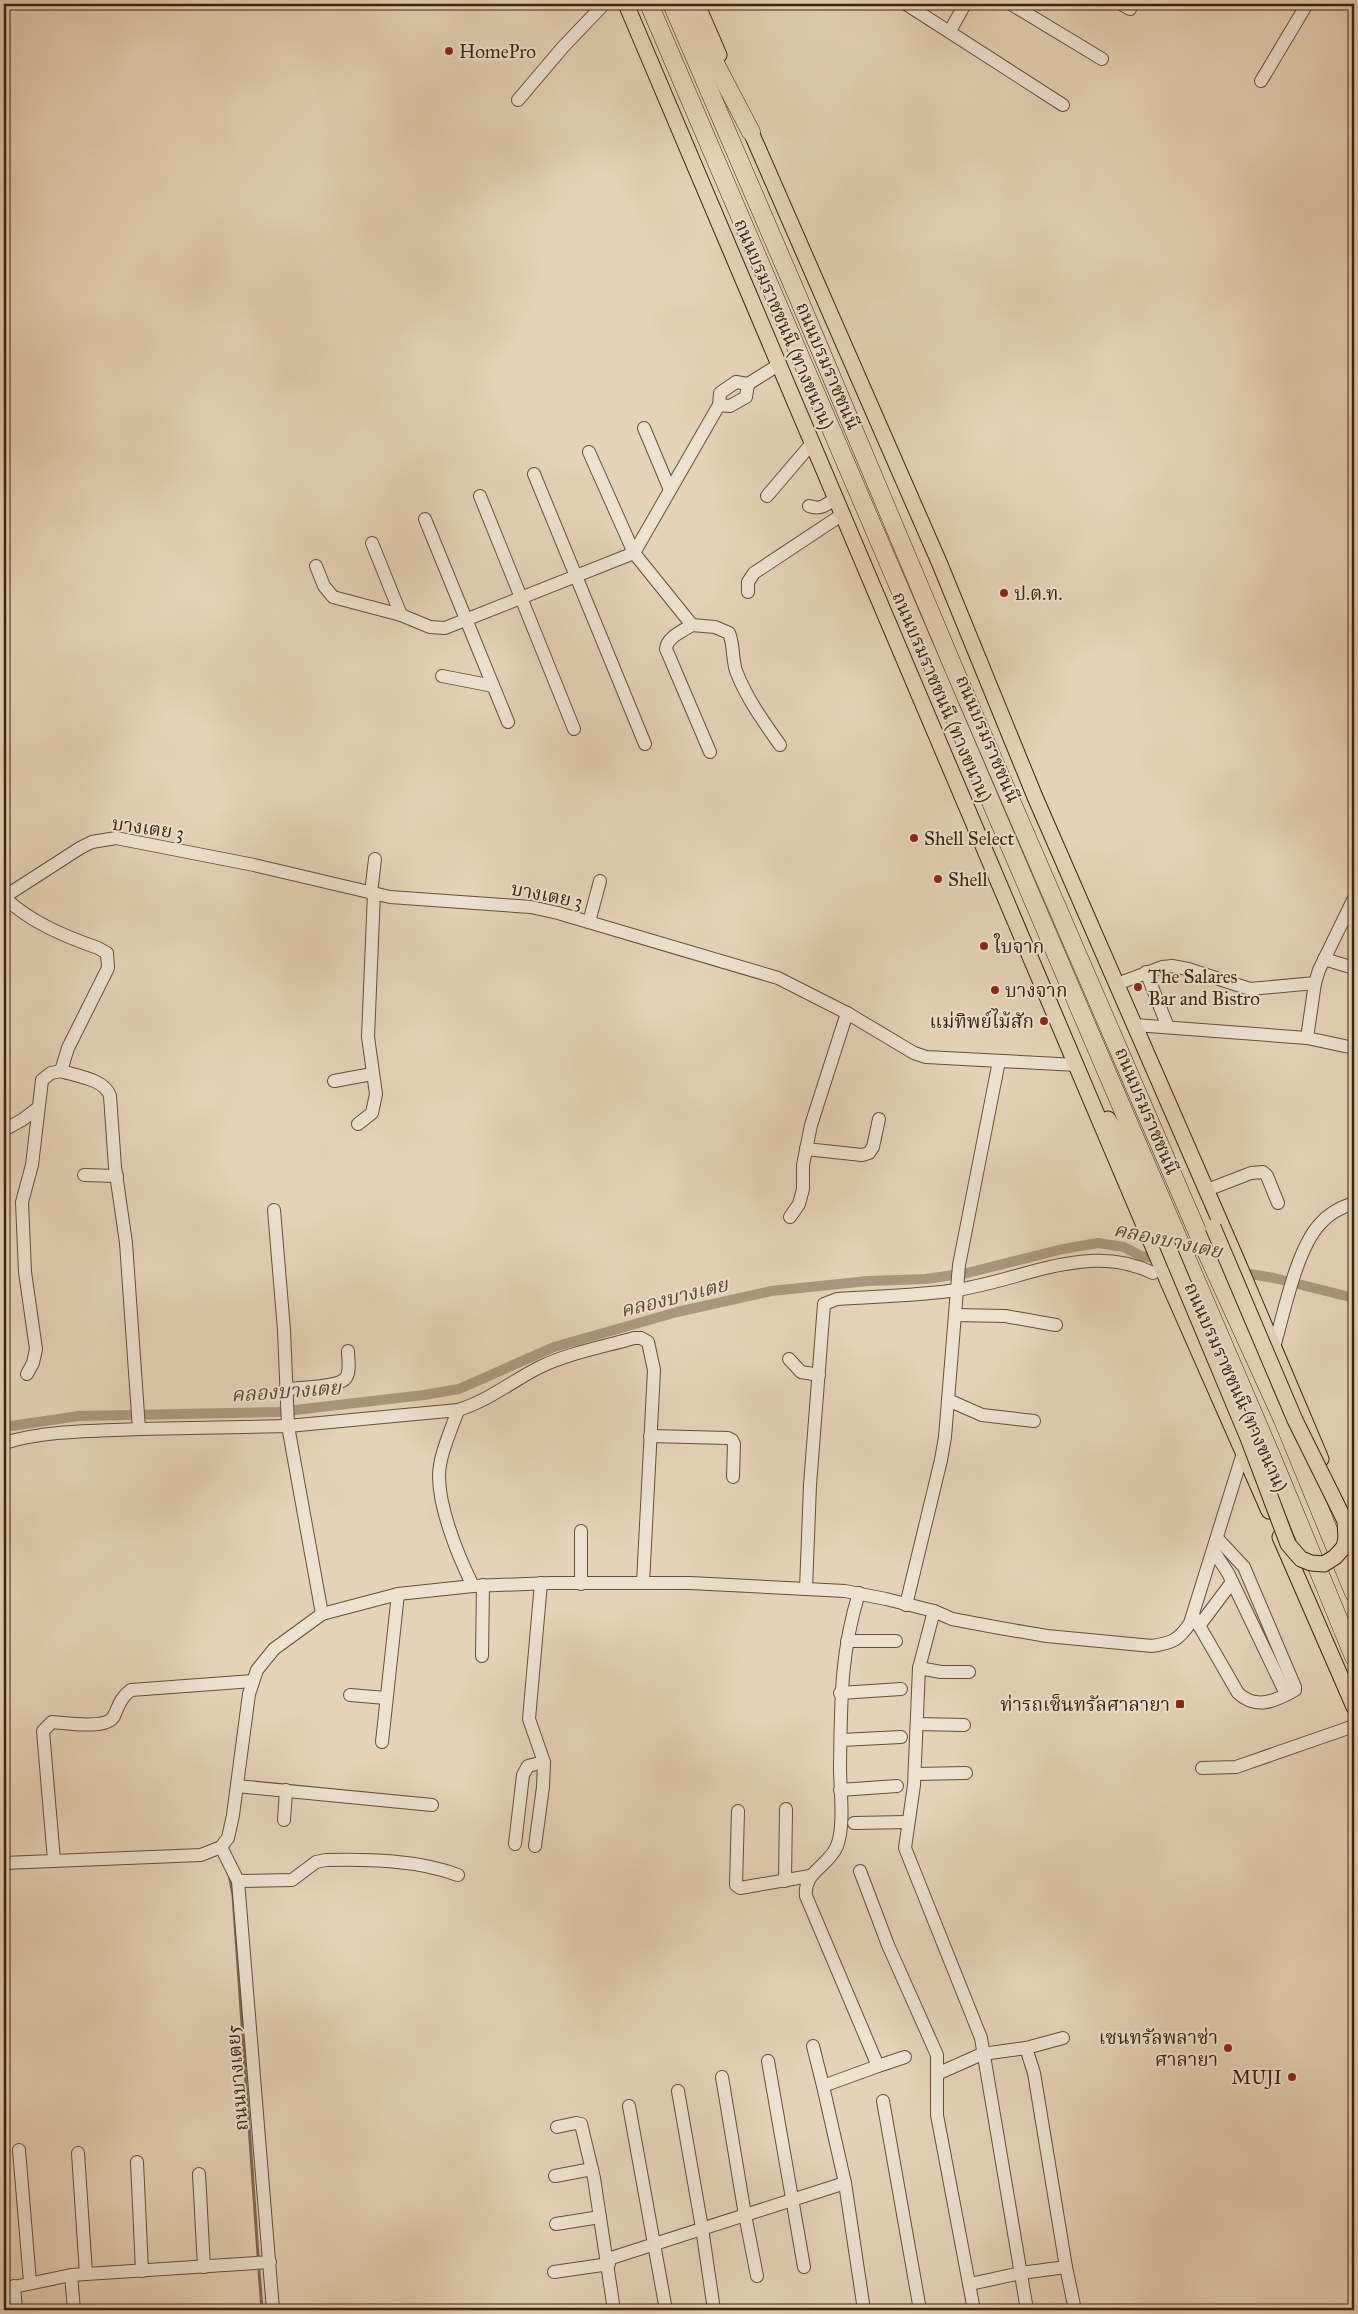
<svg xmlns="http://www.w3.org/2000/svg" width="1358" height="2314" font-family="'IM FELL Great Primer','Noto Serif Thai',serif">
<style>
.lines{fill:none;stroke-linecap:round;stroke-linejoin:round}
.stream{stroke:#7d6a52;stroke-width:3}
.canal{stroke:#aa987e;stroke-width:10}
.minor-casing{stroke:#64503a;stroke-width:14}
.major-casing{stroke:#3a2410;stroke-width:17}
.highway-casing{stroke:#3a2410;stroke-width:19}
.minor{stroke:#ede2d0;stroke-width:12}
.major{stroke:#e4d3b7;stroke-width:15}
.highway{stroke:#e4d3b7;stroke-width:18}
.major-bridge-casing{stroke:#3a2410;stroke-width:17;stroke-linecap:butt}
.major-bridge{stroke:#e4d3b7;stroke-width:15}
.poi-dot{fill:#8f2418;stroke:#ede2d0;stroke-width:2}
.labels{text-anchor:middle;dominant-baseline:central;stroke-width:4;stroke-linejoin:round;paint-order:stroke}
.poi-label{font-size:19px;fill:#3a2410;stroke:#ede2d0;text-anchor:start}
.street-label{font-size:19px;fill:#3a2410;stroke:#ede2d0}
.water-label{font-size:20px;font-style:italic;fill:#5c4731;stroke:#ede2d0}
</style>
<rect width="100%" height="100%" fill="#e4d3b7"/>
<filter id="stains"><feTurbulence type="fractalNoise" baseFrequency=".004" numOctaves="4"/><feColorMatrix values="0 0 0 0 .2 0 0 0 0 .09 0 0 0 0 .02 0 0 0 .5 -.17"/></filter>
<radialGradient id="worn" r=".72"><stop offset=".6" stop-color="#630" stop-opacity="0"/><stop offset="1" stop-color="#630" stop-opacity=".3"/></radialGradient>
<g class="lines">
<g class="stream">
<polyline points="229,1874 233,1895 258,2255"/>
<polyline points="259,2271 262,2310"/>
</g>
<g class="canal">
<polyline points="1238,1272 1274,1278 1354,1298"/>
<polyline points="4,1427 79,1416 278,1412 424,1395 459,1389 554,1347 677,1312 771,1291 868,1281 926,1279 967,1273 1063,1249 1098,1243 1124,1247 1141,1256 1162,1259"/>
</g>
<defs>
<g id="minor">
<polyline points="906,4 1063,105"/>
<polyline points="1011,4 1102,59"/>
<polyline points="1121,4 1130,9"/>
<polyline points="950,31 965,4"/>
<polyline points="1261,81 1307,4"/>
<polyline points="518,100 563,47 604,4"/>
<polyline points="719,405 730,406 746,397 748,384"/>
<polyline points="644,428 670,490"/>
<path d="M589,452L634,553L692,625C683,631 667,637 666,649L710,752"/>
<polyline points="534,474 645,744"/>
<polyline points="480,496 574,729"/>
<polyline points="767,496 813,442"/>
<path d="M809,506C821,510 826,505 836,498"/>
<polyline points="425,519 508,722"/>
<polyline points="372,543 401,615"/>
<polyline points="316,566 324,586 333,597 401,615 430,627 445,628 634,553 719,405 720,393 736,382 748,384 780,364"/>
<polyline points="748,592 748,582 754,573 843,514"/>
<path d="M692,625L715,627L729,633C734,645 732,658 736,671C747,699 763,721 780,745"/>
<polyline points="442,676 493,686"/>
<polyline points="371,893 375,859"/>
<polyline points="4,897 80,848 92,842 116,838 254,865 390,897 531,907 558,913 778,978 847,1013 914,1053 926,1057 1077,1065"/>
<path d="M4,897C30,922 64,936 98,948L107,953L108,968L68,1048L61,1071C76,1076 105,1079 110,1096L115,1167L126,1243L139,1429L288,1426L322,1614"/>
<polyline points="589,922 600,881"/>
<polyline points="1324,959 1354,968"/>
<polyline points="1146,972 1168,1027"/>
<polyline points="1117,984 1162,967 1172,966 1188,969 1250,989 1315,983 1319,970 1354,898"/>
<polyline points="1135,1025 1307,1038 1354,1048"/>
<polyline points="1307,1038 1315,983"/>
<polyline points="334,1081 372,1074"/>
<polyline points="358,1124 372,1113 376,1094 368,1037 374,893"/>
<polyline points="4,1130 22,1120 38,1108"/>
<polyline points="806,1149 862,1155 869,1153 873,1147 879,1119"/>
<polyline points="84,1175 117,1176"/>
<polyline points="1207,1190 1251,1173 1263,1172 1267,1176 1278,1203"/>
<path d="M274,1210L284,1330L288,1426L458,1410C488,1401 512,1381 540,1367C569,1353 603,1347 634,1338H641L648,1342L654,1370L643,1583"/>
<polyline points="790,1217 799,1204 803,1189 803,1165 811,1125 847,1013"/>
<polyline points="955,1315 1005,1316 1056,1325"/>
<path d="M1274,1347C1284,1313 1296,1251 1319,1225C1328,1214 1341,1207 1354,1203"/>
<polyline points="789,1359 801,1372 819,1375"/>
<polyline points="27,1374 33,1363 36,1349 25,1272 22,1202 32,1165 42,1080 51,1073 61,1071"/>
<path d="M286,1389C298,1388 337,1387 345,1379C351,1373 348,1359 348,1351"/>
<polyline points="948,1400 982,1415 1034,1421"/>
<path d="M458,1410C452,1428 443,1446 440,1465C434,1498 458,1556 473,1586"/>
<polyline points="650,1436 728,1438 732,1440 734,1444 733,1477"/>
<path d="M4,1443C47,1430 94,1431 139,1429"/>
<polyline points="581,1531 581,1584"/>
<polyline points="1213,1550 1228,1573 1286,1694"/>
<path d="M806,1589L810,1485L824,1304L837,1299C876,1296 917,1296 956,1290C1021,1281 1087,1241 1153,1273"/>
<path d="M859,1593C840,1654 841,1704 840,1767C840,1790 845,1825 837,1846C829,1866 803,1872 806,1896L878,2066L823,2086L845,2183L864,2310"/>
<polyline points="906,1605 941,1460 945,1437 959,1265 999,1061"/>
<polyline points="934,1611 919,1668 914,1785 905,1848 981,2038 1027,2310"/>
<path d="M1193,1615L1238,1693C1256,1710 1276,1701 1295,1690V1687L1244,1567L1217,1538"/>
<polyline points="1199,1626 1232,1582"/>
<polyline points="847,1641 896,1641"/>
<polyline points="482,1656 483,1585"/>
<polyline points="919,1668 941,1672 969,1672"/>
<polyline points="840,1693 901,1689"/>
<polyline points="350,1695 386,1698"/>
<polyline points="917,1724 964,1725"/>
<polyline points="841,1740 901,1737"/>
<polyline points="382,1742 398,1594"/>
<polyline points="1202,1768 1236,1767 1354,1726"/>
<polyline points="915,1774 966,1773"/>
<polyline points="237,1786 432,1805"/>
<polyline points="840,1790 897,1786"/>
<polyline points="738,1811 736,1885 740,1888 810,1876"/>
<polyline points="284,1820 286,1790"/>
<polyline points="854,1823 908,1822"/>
<polyline points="515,1844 523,1775 528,1766 544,1762"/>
<polyline points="535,1846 543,1787 544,1762 529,1719 541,1583"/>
<polyline points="221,1847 238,1881 273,2310"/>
<path d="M54,1860L43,1731L52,1722C66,1723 107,1730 114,1716C119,1705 121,1697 131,1690L253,1681"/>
<path d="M4,1863L201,1855L221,1847L228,1838L233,1815L249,1694L257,1670L274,1649L322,1614L398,1594L473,1586L551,1583H690L845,1591L886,1599L934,1611L952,1619L1000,1628L1047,1636L1152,1646C1172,1643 1179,1640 1190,1623L1243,1453"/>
<polyline points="860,1871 888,1945 937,2055 937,2115 974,2310"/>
<path d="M238,1881L292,1880L316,1862L326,1860C370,1859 417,1860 458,1875"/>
<polyline points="785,1881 786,1809"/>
<polyline points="813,2046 823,2086"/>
<polyline points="768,2061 804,2267"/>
<polyline points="878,2066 905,2057"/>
<polyline points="937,2074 982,2054 1026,2048 1063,2038"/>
<polyline points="722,2077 745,2215 757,2276"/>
<polyline points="678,2091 702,2228 714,2310"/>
<polyline points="883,2101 920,2310"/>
<polyline points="629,2106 666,2310"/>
<polyline points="557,2127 576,2123 581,2124 594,2178 614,2310"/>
<polyline points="19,2150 30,2282"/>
<polyline points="78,2153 86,2274"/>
<polyline points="137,2162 142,2271"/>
<polyline points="199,2174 204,2267"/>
<polyline points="555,2176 592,2169"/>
<polyline points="556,2224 600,2217"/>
<polyline points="608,2259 845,2183"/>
<polyline points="1066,2267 1075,2310"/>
<polyline points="554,2272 609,2264"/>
<polyline points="71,2275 74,2310"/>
<polyline points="970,2284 1021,2273 1066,2267 1034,2073 1026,2048"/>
<polyline points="14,2286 16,2310"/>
<polyline points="4,2289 71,2275 270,2262"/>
</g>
<g id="major">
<polyline points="626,4 1168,1282 1269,1511"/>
<polyline points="697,4 719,55"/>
<polyline points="747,123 939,562 1035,797 1236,1258 1321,1459"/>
<polyline points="1108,1119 1126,1148 1166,1242"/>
<polyline points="1280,1537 1354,1707"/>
</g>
<g id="highway">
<polyline points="649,4 1273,1460 1354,1657"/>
<polyline points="672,4 798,297 955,671 1200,1238 1283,1420 1354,1593"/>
<polyline points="684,4 751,132"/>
</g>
</defs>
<use href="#minor" class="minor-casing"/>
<use href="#major" class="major-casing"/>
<use href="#highway" class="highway-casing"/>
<use href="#minor" class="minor"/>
<use href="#major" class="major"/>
<use href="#highway" class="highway"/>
<defs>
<polyline id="major-bridge" points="1166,1242 1248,1438 1288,1544 1301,1559 1311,1563 1324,1564 1335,1557 1344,1547 1346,1538 1345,1521 1295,1420 1213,1227"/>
</defs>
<use href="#major-bridge" class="major-bridge-casing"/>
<use href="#major-bridge" class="major-bridge"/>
</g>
<g class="poi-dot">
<circle cx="449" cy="51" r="5"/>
<circle cx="1004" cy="593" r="5"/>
<circle cx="914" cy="838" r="5"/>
<circle cx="938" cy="879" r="5"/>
<circle cx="984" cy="946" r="5"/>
<circle cx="1138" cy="987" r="5"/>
<circle cx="995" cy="990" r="5"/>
<circle cx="1044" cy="1021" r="5"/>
<rect x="1175" y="1699" width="10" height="10" rx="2.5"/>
<circle cx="1228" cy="2048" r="5"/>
<circle cx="1292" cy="2077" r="5"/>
</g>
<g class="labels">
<g class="poi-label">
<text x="459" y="51">HomePro</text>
<text x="1014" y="593">ป.ต.ท.</text>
<text x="924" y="838">Shell Select</text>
<text x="948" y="879">Shell</text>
<text x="994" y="946">ใบจาก</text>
<text x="1148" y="976">The Salares<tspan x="1148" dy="22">Bar and Bistro</tspan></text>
<text x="1005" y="990">บางจาก</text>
<text x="1034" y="1021" text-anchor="end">แม่ทิพย์ไม้สัก</text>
<text x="1170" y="1704" text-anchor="end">ท่ารถเซ็นทรัลศาลายา</text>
<text x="1218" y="2037" text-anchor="end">เซนทรัลพลาซ่า<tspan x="1218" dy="22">ศาลายา</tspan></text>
<text x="1282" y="2077" text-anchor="end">MUJI</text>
</g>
<g class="street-label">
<text transform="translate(784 324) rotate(67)">ถนนบรมราชชนนี (ทางขนาน)</text>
<text transform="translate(828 366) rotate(67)">ถนนบรมราชชนนี</text>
<text transform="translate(942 697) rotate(67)">ถนนบรมราชชนนี (ทางขนาน)</text>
<text transform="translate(988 739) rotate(67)">ถนนบรมราชชนนี</text>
<text transform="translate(148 828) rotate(8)">บางเตย 3</text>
<text transform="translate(547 895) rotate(11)">บางเตย 3</text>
<text transform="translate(1147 1111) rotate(67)">ถนนบรมราชชนนี</text>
<text transform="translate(1236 1387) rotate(66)">ถนนบรมราชชนนี (ทางขนาน)</text>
<text transform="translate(237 2078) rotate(-95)">ถนนบางเตย5</text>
</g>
<g class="water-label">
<text transform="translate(1168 1240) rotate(12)">คลองบางเตย</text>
<text transform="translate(674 1297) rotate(-14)">คลองบางเตย</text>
<text transform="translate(286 1391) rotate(-4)">คลองบางเตย</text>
</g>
</g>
<rect width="1358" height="2314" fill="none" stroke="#e4d3b7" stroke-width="20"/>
<rect x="5" y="5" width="1348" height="2304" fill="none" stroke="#3a2410" stroke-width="2.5"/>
<rect x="10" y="10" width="1338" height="2294" fill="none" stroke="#3a2410"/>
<rect width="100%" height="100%" filter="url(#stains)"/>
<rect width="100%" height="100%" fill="url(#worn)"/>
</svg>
